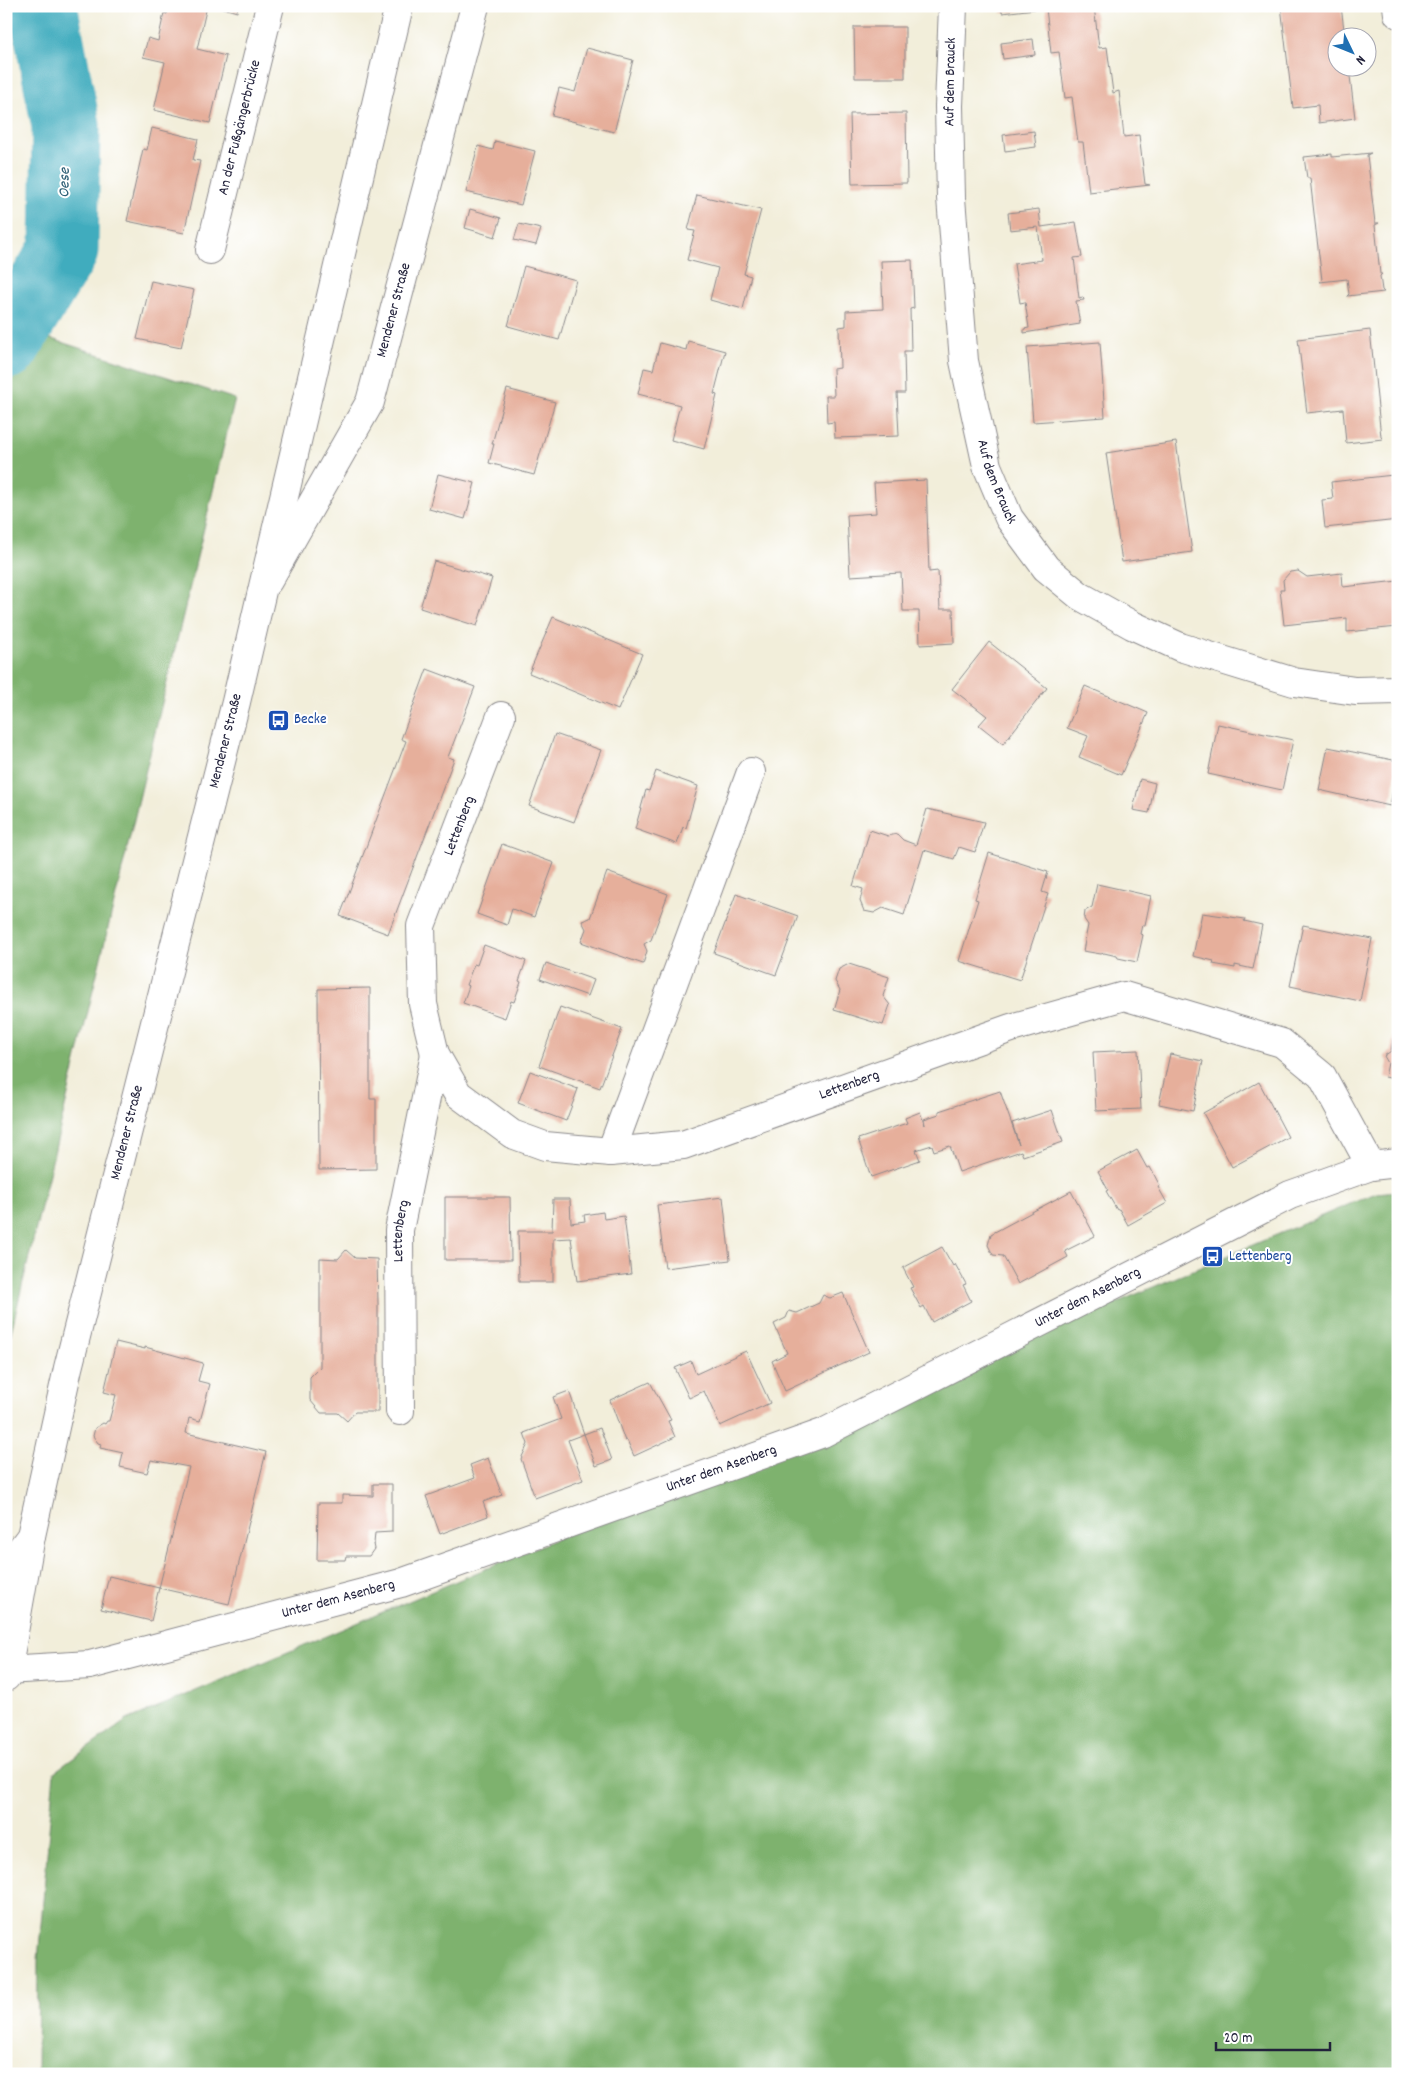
<svg xmlns="http://www.w3.org/2000/svg" width="1404" height="2080" font-family="Dekko,sans-serif">
<style>
.forest{fill:#7eb26e;stroke:#506a54}
.lines{fill:none;stroke-linecap:round;stroke-linejoin:round}
.river{stroke:#3facbe;stroke-width:69}
.building{fill:#e6af9b}
.minor-casing{stroke:#8a888a;stroke-width:30}
.major-casing{stroke:#8a888a;stroke-width:30}
.minor{stroke:#fff;stroke-width:28}
.major{stroke:#fff;stroke-width:28}
.labels{text-anchor:middle;dominant-baseline:central;stroke-width:4;stroke-linejoin:round;paint-order:stroke}
.street-label{font-size:15px;fill:#22223b;stroke:#fff}
.transit-label{font-size:15px;fill:#164399;stroke:#fff;text-anchor:start}
.water-label{font-size:16px;font-style:italic;fill:#2f6076;stroke:#fff}
</style>
<rect width="100%" height="100%" fill="#fff"/>
<filter id="ink" filterUnits="userSpaceOnUse"><feTurbulence type="fractalNoise" baseFrequency=".02" numOctaves="2"/><feDisplacementMap in="SourceGraphic" scale="10" xChannelSelector="R" yChannelSelector="G"/><feConvolveMatrix kernelMatrix="1 2 1 2 8 2 1 2 1" color-interpolation-filters="sRGB"/></filter>
<filter id="wash" filterUnits="userSpaceOnUse"><feTurbulence type="fractalNoise" baseFrequency=".0096" numOctaves="4" result="noise"/><feDisplacementMap in="SourceGraphic" scale="20" xChannelSelector="R" yChannelSelector="G"/><feGaussianBlur stdDeviation="1.12" result="paint"/><feColorMatrix in="noise" values="0 0 0 0 0 0 0 0 0 0 0 0 0 0 0 0 0 1.4 0 .05"/><feComposite in="paint" operator="in"/></filter>
<g filter="url(#wash)">
<rect width="100%" height="100%" fill="#f2eeda"/>
<g class="forest">
<polygon points="6,324 235,399 6,1353"/>
<polygon points="1398,1191 1398,2074 37,2074 38,1960 54,1772 127,1720 1376,1193"/>
</g>
<g class="lines">
<polyline class="river" points="6,345 64,250 66,126 43,6"/>
</g>
<g id="blocks">
<g class="building">
<polygon points="6,6 8,6 9,63 6,63"/>
<polygon points="169,6 207,6 197,49 226,56 210,123 154,110 165,62 143,57 148,38 158,41 164,13 167,14"/>
<polygon points="216,6 238,6 237,12"/>
<polygon points="1001,6 1034,6 1035,9 1002,13"/>
<polygon points="1038,6 1094,6 1099,48 1107,47 1113,93 1119,91 1124,137 1139,135 1145,184 1150,185 1089,192 1083,142 1078,142 1072,97 1065,98 1059,52 1051,53 1046,8 1039,9"/>
<polygon points="1281,6 1341,6 1345,38 1336,38 1336,68 1349,68 1355,118 1319,123 1318,105 1293,108"/>
<polygon points="854,27 905,27 905,78 855,78"/>
<polygon points="1033,39 1035,55 1003,59 1001,43"/>
<polygon points="587,48 633,60 614,132 552,116 559,88 575,92"/>
<polygon points="906,113 907,183 852,184 850,114"/>
<polygon points="152,128 198,139 193,160 200,161 184,233 127,221 143,149 147,150"/>
<polygon points="1034,131 1036,147 1005,151 1003,135"/>
<polygon points="495,141 535,151 521,205 466,192 478,146 493,150"/>
<polygon points="1371,153 1367,155 1375,223 1379,223 1375,225 1380,274 1382,274 1380,276 1382,290 1384,292 1347,296 1349,294 1347,279 1320,282 1322,280 1316,231 1310,178 1307,178 1304,157 1332,154 1332,157"/>
<polygon points="697,195 761,210 744,274 751,276 743,309 710,300 718,268 687,260 695,231 688,230"/>
<polygon points="470,209 501,218 495,237 465,228"/>
<polygon points="1039,209 1041,227 1076,222 1082,257 1074,258 1079,298 1083,297 1084,300 1076,301 1080,324 1024,333 1024,329 1029,328 1025,302 1020,303 1014,264 1042,260 1038,227 1010,230 1008,213"/>
<polygon points="519,224 541,229 536,245 514,240"/>
<polygon points="912,260 914,308 910,309 911,351 904,351 905,393 897,393 899,436 835,438 834,422 827,423 826,396 834,396 833,369 840,368 839,327 846,326 846,311 883,309 881,261"/>
<polygon points="524,266 576,280 559,340 508,326"/>
<polygon points="151,281 194,290 181,348 137,339"/>
<polygon points="1370,330 1381,437 1383,439 1346,443 1343,409 1307,413 1298,339"/>
<polygon points="688,341 725,351 714,394 717,395 704,449 671,440 680,405 638,394 644,368 653,370 660,343 686,350"/>
<polygon points="1100,342 1105,417 1033,422 1027,347"/>
<polygon points="507,389 555,402 534,475 489,463 494,444 492,444"/>
<polygon points="1176,442 1192,552 1122,562 1106,453"/>
<polygon points="438,474 475,483 465,519 429,509"/>
<polygon points="1393,475 1398,520 1325,528 1322,500 1333,499 1331,482"/>
<polygon points="926,480 929,572 938,571 940,609 953,609 954,643 920,645 919,611 903,611 901,573 850,576 847,515 876,513 874,483"/>
<polygon points="434,561 492,578 477,626 420,608"/>
<polygon points="1298,571 1307,577 1342,573 1343,587 1398,581 1398,627 1347,632 1347,618 1284,625 1280,589 1284,589 1283,580 1290,572"/>
<polygon points="553,617 642,654 618,710 529,673"/>
<polygon points="989,642 1047,688 1003,744 979,725 987,716 952,689"/>
<polygon points="427,669 475,687 448,757 454,759 388,934 340,916 406,741 401,739"/>
<polygon points="1085,686 1148,713 1121,775 1079,757 1088,736 1067,728"/>
<polygon points="1218,724 1293,740 1282,790 1208,774"/>
<polygon points="555,734 601,750 574,822 529,806"/>
<polygon points="1328,747 1398,761 1390,806 1319,790"/>
<polygon points="656,771 698,786 686,828 683,827 677,844 635,829 646,790 649,791"/>
<polygon points="1140,779 1155,783 1149,813 1133,810"/>
<polygon points="927,809 984,822 975,852 959,847 954,859 924,850 904,915 883,908 874,913 864,911 860,901 863,889 853,886 870,830 888,836 897,834 903,840 916,845"/>
<polygon points="502,844 554,863 534,917 512,909 507,925 477,914"/>
<polygon points="989,853 1048,872 1042,892 1048,894 1020,980 959,961 978,900 975,899"/>
<polygon points="607,872 668,894 651,940 644,944 647,951 643,964 581,942 586,929 582,921 590,918"/>
<polygon points="1097,884 1151,896 1145,925 1142,925 1140,934 1143,935 1137,962 1118,958 1117,956 1104,953 1101,954 1083,951 1088,925 1084,919 1085,911 1092,907"/>
<polygon points="736,894 798,916 776,975 714,953"/>
<polygon points="1202,913 1245,919 1244,921 1262,925 1253,969 1235,965 1235,968 1213,964 1214,961 1193,956"/>
<polygon points="1303,925 1372,939 1360,1001 1290,986"/>
<polygon points="484,945 526,961 519,981 521,982 514,1002 511,1001 505,1018 463,1003 469,986 466,985 474,964 477,965"/>
<polygon points="546,963 594,980 588,996 540,979"/>
<polygon points="849,964 889,977 883,996 890,1005 883,1025 834,1010 840,990 835,981 839,969"/>
<polygon points="370,988 370,1099 376,1099 376,1169 319,1170 318,989"/>
<polygon points="560,1007 622,1029 600,1088 539,1066"/>
<polygon points="1394,1035 1398,1036 1398,1080 1385,1077 1388,1063 1384,1056 1391,1051"/>
<polygon points="1138,1050 1141,1109 1096,1111 1093,1052"/>
<polygon points="1170,1054 1203,1061 1193,1111 1159,1104"/>
<polygon points="530,1071 578,1089 566,1121 518,1103"/>
<polygon points="1259,1082 1288,1137 1232,1167 1203,1113"/>
<polygon points="1000,1091 1019,1145 1012,1123 1052,1110 1063,1142 1023,1156 1021,1151 959,1172 950,1146 934,1151 932,1145 916,1150 920,1160 871,1177 858,1139 907,1123 905,1118 920,1112 925,1125 924,1119 939,1114 939,1111"/>
<polygon points="1137,1150 1147,1168 1150,1167 1160,1186 1158,1187 1167,1203 1128,1225 1119,1209 1117,1210 1106,1191 1108,1190 1098,1171"/>
<polygon points="1071,1191 1095,1236 1065,1251 1068,1257 1018,1284 1003,1256 993,1255 988,1245 991,1234"/>
<polygon points="445,1197 510,1197 511,1260 445,1260"/>
<polygon points="723,1197 730,1260 665,1268 657,1205"/>
<polygon points="553,1199 570,1199 571,1223 585,1221 584,1215 603,1212 604,1219 624,1216 631,1274 577,1281 571,1238 553,1239 553,1282 519,1282 518,1231 552,1231"/>
<polygon points="942,1247 953,1266 955,1264 966,1284 963,1285 971,1301 932,1322 924,1306 921,1308 910,1288 913,1287 903,1268"/>
<polygon points="346,1250 355,1258 377,1259 378,1304 378,1412 355,1412 347,1421 338,1413 321,1413 310,1400 310,1377 320,1367 320,1258 338,1259"/>
<polygon points="843,1293 869,1352 785,1391 772,1361 787,1353 774,1324 786,1318 789,1311 797,1313 819,1303 823,1295 830,1298"/>
<polygon points="116,1342 145,1349 145,1347 203,1363 198,1381 210,1384 200,1421 189,1418 186,1433 266,1452 229,1604 159,1588 189,1467 151,1460 147,1473 120,1467 123,1453 100,1448 101,1444 98,1443 93,1436 95,1428 103,1423 105,1424 107,1421 109,1421 116,1395 104,1392"/>
<polygon points="746,1351 770,1403 720,1426 704,1391 689,1398 675,1368 691,1361 696,1374"/>
<polygon points="650,1382 671,1420 668,1421 675,1437 634,1456 627,1440 625,1441 610,1400"/>
<polygon points="569,1391 584,1434 600,1428 612,1460 596,1466 584,1434 568,1440 583,1480 535,1498 521,1459 528,1444 524,1433 561,1419 553,1397"/>
<polygon points="488,1458 502,1495 483,1502 488,1516 440,1534 426,1496 475,1478 470,1465"/>
<polygon points="373,1484 392,1484 392,1532 375,1533 374,1544 373,1544 374,1549 369,1556 346,1556 345,1560 317,1560 318,1503 342,1503 342,1495 373,1496"/>
<polygon points="109,1576 159,1588 151,1621 101,1609"/>
</g>
</g>
</g>
<g filter="url(#ink)">
<use href="#blocks" fill-opacity="0" stroke="#8a888a" stroke-width="1"/>
<g class="lines">
<defs>
<g id="minor">
<path id="s1" d="M953,6L949,106L951,198L964,361L987,466L1009,518L1046,568L1080,596L1132,625L1180,647L1294,682L1355,691L1398,690"/>
<polyline points="1397,6 1398,14"/>
<path id="s2" d="M210,250L270,6"/>
<path id="s3" d="M268,581L370,402L475,6"/>
<path id="s4" d="M501,716L421,926L423,1004L435,1054L458,1094L512,1134L545,1146L611,1152L683,1145L1011,1028L1124,996L1282,1043L1322,1076L1371,1166"/>
<polyline points="611,1152 751,772"/>
<path id="s5" d="M400,1411L399,1230L435,1054"/>
<polyline points="6,1569 31,1536"/>
<path id="s6" d="M6,1670L90,1665L401,1583L823,1433L1290,1195L1371,1166L1398,1163"/>
</g>
<g id="major">
<path id="s7" d="M6,1677L31,1536L68,1368L236,702L399,6"/>
</g>
</defs>
<use href="#minor" class="minor-casing"/>
<use href="#major" class="major-casing"/>
<use href="#minor" class="minor"/>
<use href="#major" class="major"/>
</g>
</g>
<defs>
<symbol id="bus-square" viewBox="-11 -11 22 22"><rect x="-9" y="-9" width="18" height="18" rx="4" fill="#1a4fb4" stroke="#fff"/><path d="M-5-6H5V4H4V6H2V4H-2V6H-4V4H-5ZM-3.5-4V0h7V-4ZM-3.5 1.2v1.5H-2V1.2ZM2 1.2v1.5H3.5V1.2Z" fill="#fff"/></symbol>
</defs>
<g fill-rule="evenodd">
<use href="#bus-square" x="266" y="708" width="25" height="25"/>
<use href="#bus-square" x="1200" y="1244" width="25" height="25"/>
</g>
<g class="labels">
<g class="street-label">
<text transform="translate(951 82) rotate(-89)">Auf dem Brauck</text>
<text stroke="none"><textPath href="#s2" startOffset="126">An der Fußgängerbrücke</textPath></text>
<text stroke="none"><textPath href="#s3" startOffset="301">Mendener Straße</textPath></text>
<text stroke="none"><textPath href="#s1" startOffset="481">Auf dem Brauck</textPath></text>
<text stroke="none"><textPath href="#s7" startOffset="962">Mendener Straße</textPath></text>
<text transform="translate(460 826) rotate(-69)">Lettenberg</text>
<text stroke="none"><textPath href="#s4" startOffset="818">Lettenberg</textPath></text>
<text stroke="none"><textPath href="#s7" startOffset="558">Mendener Straße</textPath></text>
<text stroke="none"><textPath href="#s5" startOffset="180">Lettenberg</textPath></text>
<text stroke="none"><textPath href="#s6" startOffset="1151">Unter dem Asenberg</textPath></text>
<text stroke="none"><textPath href="#s6" startOffset="746">Unter dem Asenberg</textPath></text>
<text stroke="none"><textPath href="#s6" startOffset="341">Unter dem Asenberg</textPath></text>
</g>
<g class="transit-label">
<text x="294" y="720">Becke</text>
<text x="1229" y="1257">Lettenberg</text>
</g>
<g class="water-label">
<text transform="translate(65 183) rotate(-89)">Oese</text>
</g>
</g>
<rect width="1404" height="2080" fill="none" stroke="#fff" stroke-width="25"/>
<g transform="translate(1352 52) rotate(133)"><circle r="24" fill="#ffffff" stroke="#a7a7b1"/>
<path d="M0-4L9 19L0 12L-9 19Z" fill="#1f6fb2"/>
<text y="-8" font-size="14" font-weight="bold" text-anchor="middle" fill="#22223b">N</text>
</g>
<path d="M1216 2042v8h114v-8" fill="none" stroke="#22223b" stroke-width="2.5"/>
<text x="1224" y="2042" font-size="15" fill="#22223b" stroke="#ffffff" stroke-width="4" paint-order="stroke">20 m</text>
</svg>
